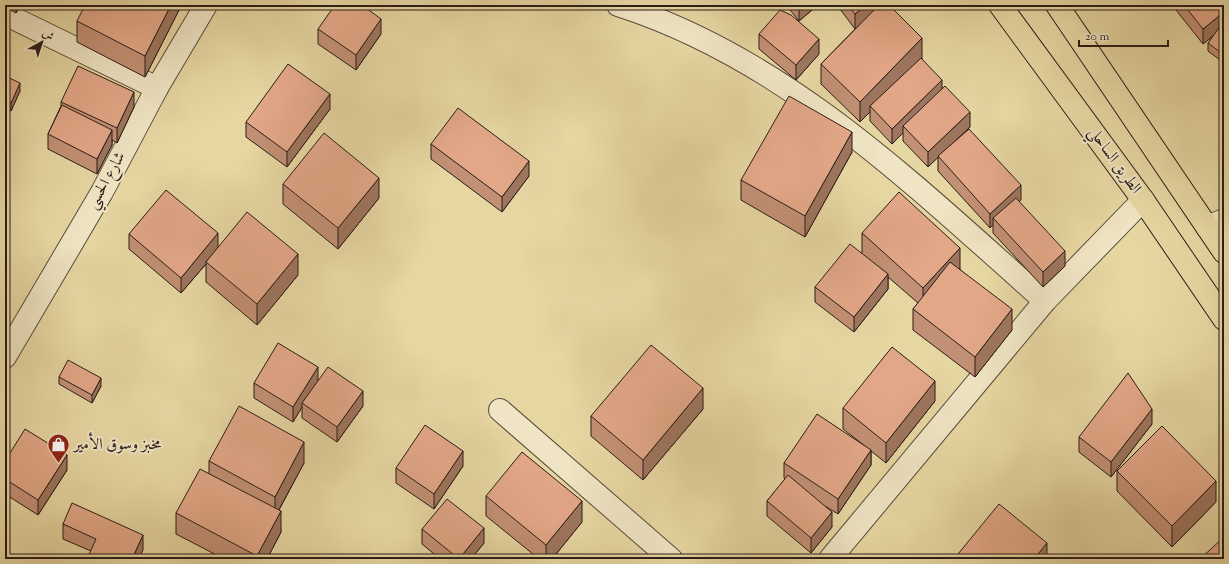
<svg xmlns="http://www.w3.org/2000/svg" width="1229" height="564" font-family="'Sorts Mill Goudy',Amiri,serif">
<style>
.lines{fill:none;stroke-linecap:round;stroke-linejoin:round}
.minor-casing{stroke:#594b3a;stroke-width:24}
.highway-casing{stroke:#2a1d17;stroke-width:24}
.minor{stroke:#efe4c3;stroke-width:22}
.highway{stroke:#e6d6a2;stroke-width:22}
.wall{fill:#c29074;stroke:#2a1d17}
.shaded-wall{fill:#9e755e;stroke:#2a1d17}
.building{fill:#e2a787;stroke:#2a1d17}
.labels{text-anchor:middle;dominant-baseline:central;stroke-width:4;stroke-linejoin:round;paint-order:stroke}
.street-label{font-size:16px;fill:#2a1d17;stroke:#efe4c3}
.poi-label{font-size:16px;fill:#2a1d17;stroke:#efe4c3;text-anchor:start}
</style>
<rect width="100%" height="100%" fill="#e6d6a2"/>
<filter id="stains"><feTurbulence type="fractalNoise" baseFrequency=".005" numOctaves="4"/><feColorMatrix values="0 0 0 0 .2 0 0 0 0 .09 0 0 0 0 .02 0 0 0 .5 -.17"/></filter>
<radialGradient id="worn" r=".72"><stop offset=".6" stop-color="#630" stop-opacity="0"/><stop offset="1" stop-color="#630" stop-opacity=".3"/></radialGradient>
<g class="lines">
<defs>
<g id="minor">
<path d="M618,5C787,59 915,186 1045,301"/>
<polyline points="5,14 157,88"/>
<polyline points="1207,227 1224,220"/>
<polyline points="5,357 102,192 157,88 206,5"/>
<polyline points="500,410 671,559"/>
<polyline points="830,559 1045,301 1143,200"/>
</g>
<g id="highway">
<polyline points="1000,5 1143,200 1224,319"/>
<polyline points="1057,5 1224,252"/>
</g>
</defs>
<use href="#minor" class="minor-casing"/>
<use href="#highway" class="highway-casing"/>
<use href="#minor" class="minor"/>
<use href="#highway" class="highway"/>
</g>
<g class="wall">
<polygon points="5,5 21,5 16,13 5,7"/>
<polygon points="180,5 180,8 145,77 77,42 77,21"/>
<polygon points="786,5 818,5 799,21"/>
<polygon points="837,5 889,5 922,59 970,127 952,144 1021,200 1019,202 1065,266 1043,287 993,233 993,225 990,228 938,171 938,157 928,167 903,141 903,133 892,144 870,121 870,112 860,122 821,84 821,64 858,26 855,29"/>
<polygon points="1172,5 1218,5 1224,12 1224,63 1208,51 1208,43 1214,35 1203,44"/>
<polygon points="318,29 381,34 356,70 318,44"/>
<polygon points="759,34 819,54 796,80 759,49"/>
<polygon points="5,76 20,91 11,111 5,108"/>
<polygon points="61,102 134,107 117,143 112,140 112,145 97,174 48,149 48,134 61,106"/>
<polygon points="330,109 287,167 246,137 246,122"/>
<polygon points="431,144 529,176 502,212 431,159"/>
<polygon points="852,152 805,237 741,200 741,180"/>
<polygon points="283,184 379,198 338,249 283,204"/>
<polygon points="862,233 960,268 960,269 1012,330 975,377 913,330 913,309 918,303 888,277 888,289 854,332 815,302 815,287 862,253"/>
<polygon points="129,234 218,247 298,275 257,325 206,282 206,264 181,293 129,249"/>
<polygon points="59,377 101,386 92,403 59,384"/>
<polygon points="318,381 363,406 337,442 302,418 302,407 293,422 254,398 254,383"/>
<polygon points="935,401 886,463 871,451 871,465 838,514 825,506 832,527 811,553 767,516 767,501 785,479 784,478 784,463 865,446 843,429 843,408"/>
<polygon points="703,409 643,480 591,436 591,416"/>
<polygon points="1152,424 1111,477 1079,452 1079,437"/>
<polygon points="5,461 67,470 38,515 5,494"/>
<polygon points="209,461 304,463 279,510 281,532 267,559 224,559 176,534 176,513 209,474"/>
<polygon points="463,466 434,509 396,483 396,468"/>
<polygon points="1117,471 1216,502 1172,547 1117,491"/>
<polygon points="486,496 582,522 552,559 539,559 486,516"/>
<polygon points="63,524 143,550 91,551 63,539"/>
<polygon points="422,529 484,543 471,559 440,559 422,544"/>
<polygon points="958,554 1047,559 958,559"/>
</g>
<g class="shaded-wall">
<polygon points="16,5 21,5 16,13"/>
<polygon points="171,5 180,5 180,8 145,77 145,56"/>
<polygon points="800,5 818,5 799,21 799,6"/>
<polygon points="866,5 883,5 883,7 855,29 855,14"/>
<polygon points="1224,12 1224,27 1203,44 1203,29"/>
<polygon points="381,19 381,34 356,70 356,55"/>
<polygon points="922,38 922,59 873,109 870,106 870,112 860,122 860,102"/>
<polygon points="819,39 819,54 796,80 796,65"/>
<polygon points="942,80 942,95 903,126 903,133 892,144 892,129"/>
<polygon points="20,83 20,91 11,111 11,103"/>
<polygon points="134,92 134,107 117,143 117,128"/>
<polygon points="330,94 330,109 287,167 287,152"/>
<polygon points="970,112 970,127 928,167 928,152"/>
<polygon points="112,130 112,145 97,174 97,159"/>
<polygon points="852,132 852,152 805,237 805,216"/>
<polygon points="529,161 529,176 502,212 502,197"/>
<polygon points="379,178 379,198 338,249 338,228"/>
<polygon points="1021,185 1021,200 997,222 993,218 993,225 990,228 990,214"/>
<polygon points="218,233 218,248 206,262 206,264 181,293 181,278"/>
<polygon points="960,248 960,268 923,309 923,288"/>
<polygon points="1065,251 1065,266 1043,287 1043,272"/>
<polygon points="298,254 298,275 257,325 257,304"/>
<polygon points="888,274 888,289 854,332 854,317"/>
<polygon points="1012,309 1012,330 975,377 975,357"/>
<polygon points="318,367 318,382 302,403 302,407 293,422 293,407"/>
<polygon points="101,378 101,386 92,403 92,395"/>
<polygon points="935,381 935,401 886,463 886,443"/>
<polygon points="703,388 703,409 643,480 643,460"/>
<polygon points="363,391 363,406 337,442 337,427"/>
<polygon points="1152,409 1152,424 1111,477 1111,462"/>
<polygon points="304,442 304,463 275,517 275,497"/>
<polygon points="871,450 871,465 838,514 838,499"/>
<polygon points="463,451 463,466 434,509 434,494"/>
<polygon points="67,455 67,470 38,515 38,500"/>
<polygon points="1216,481 1216,502 1172,547 1172,526"/>
<polygon points="582,501 582,522 552,559 546,559 546,545"/>
<polygon points="281,511 281,532 267,559 257,559 257,556"/>
<polygon points="832,512 832,527 811,553 811,538"/>
<polygon points="484,528 484,543 471,559 459,559"/>
<polygon points="143,535 143,550 139,559 132,559"/>
<polygon points="1047,543 1047,559 1034,559"/>
</g>
<g class="building">
<polygon points="85,5 171,5 145,56 77,21"/>
<polygon points="335,5 362,5 381,19 356,55 318,29"/>
<polygon points="848,5 866,5 855,14"/>
<polygon points="879,5 889,5 922,38 860,102 821,64"/>
<polygon points="1184,5 1218,5 1224,12 1203,29"/>
<polygon points="780,10 791,15 819,39 796,65 759,34"/>
<polygon points="1224,21 1224,55 1208,43"/>
<polygon points="921,58 942,80 892,129 870,106"/>
<polygon points="288,64 330,94 287,152 246,122"/>
<polygon points="78,66 134,92 117,128 61,102"/>
<polygon points="5,76 20,83 11,103 5,100"/>
<polygon points="945,86 970,112 928,152 903,126"/>
<polygon points="789,96 852,132 805,216 741,180"/>
<polygon points="62,105 112,130 97,159 48,134"/>
<polygon points="458,108 529,161 502,197 431,144"/>
<polygon points="969,129 1021,185 990,214 938,156"/>
<polygon points="324,133 379,178 338,228 283,184"/>
<polygon points="166,190 218,233 181,278 129,234"/>
<polygon points="899,192 960,248 923,288 862,233"/>
<polygon points="1016,198 1065,251 1043,272 993,218"/>
<polygon points="247,212 298,254 257,304 206,262"/>
<polygon points="850,244 888,274 854,317 815,287"/>
<polygon points="950,262 1012,309 975,357 913,309"/>
<polygon points="278,343 318,367 293,407 254,383"/>
<polygon points="651,345 703,388 643,460 591,416"/>
<polygon points="892,347 935,381 886,443 843,408"/>
<polygon points="68,360 101,378 92,395 59,377"/>
<polygon points="328,367 363,391 337,427 302,403"/>
<polygon points="1128,373 1152,409 1111,462 1079,437"/>
<polygon points="239,406 304,442 275,497 209,461"/>
<polygon points="817,414 871,450 838,499 784,463"/>
<polygon points="425,425 463,451 434,494 396,468"/>
<polygon points="1162,426 1216,481 1172,526 1117,471"/>
<polygon points="25,429 67,455 38,500 5,479 5,461"/>
<polygon points="522,452 582,501 546,545 486,496"/>
<polygon points="200,469 281,511 257,556 176,513"/>
<polygon points="788,475 832,512 811,538 767,501"/>
<polygon points="447,499 484,528 459,559 422,529"/>
<polygon points="72,503 143,535 132,559 87,559 96,539 63,524"/>
<polygon points="999,504 1047,543 1034,559 964,559 958,554"/>
<polygon points="1224,537 1224,559 1200,559"/>
</g>
<defs>
<symbol id="shop-pin" viewBox="-11 -11 22 30"><path d="M0 17L-7.5 6A9.5 9.5 0 1 1 7.5 6Z" fill="#8f2418" stroke="#efe4c3"/><path d="M-5-2.5h2.3a2.7 3.5 0 0 1 5.4 0H5L5.5 6h-11ZM-1.5-2.5h3a1.5 2.3 0 0 0-3 0Z" fill="#fff"/></symbol>
</defs>
<g fill-rule="evenodd">
<use href="#shop-pin" x="46" y="432" width="25" height="34"/>
</g>
<g class="labels">
<g class="street-label">
<text transform="translate(1114 161) rotate(54)">الطريق الساحلي</text>
<text transform="translate(107 181) rotate(-61)">شارع الحسي</text>
</g>
<g class="poi-label">
<text x="74" y="445">مخبز وسوق الأمير</text>
</g>
</g>
<rect width="1229" height="564" fill="none" stroke="#e6d6a2" stroke-width="20"/>
<rect x="6" y="6" width="1217" height="552" fill="none" stroke="#2a1d17" stroke-width="2"/>
<rect x="10" y="10" width="1209" height="544" fill="none" stroke="#2a1d17"/>
<g transform="translate(42 42) rotate(40)" stroke="#efe4c3" stroke-width="3" paint-order="stroke">
<path d="M0-3L7 15L0 10L-7 15Z" fill="#2a1d17"/>
<text y="-6" font-size="11" font-weight="bold" text-anchor="middle" fill="#2a1d17">ش</text>
</g>
<path d="M1079 40v6h89v-6" fill="none" stroke="#2a1d17" stroke-width="2"/>
<text x="1085" y="40" font-size="12" fill="#2a1d17" stroke="#efe4c3" stroke-width="3" paint-order="stroke">20 m</text>
<rect width="100%" height="100%" filter="url(#stains)"/>
<rect width="100%" height="100%" fill="url(#worn)"/>
</svg>
